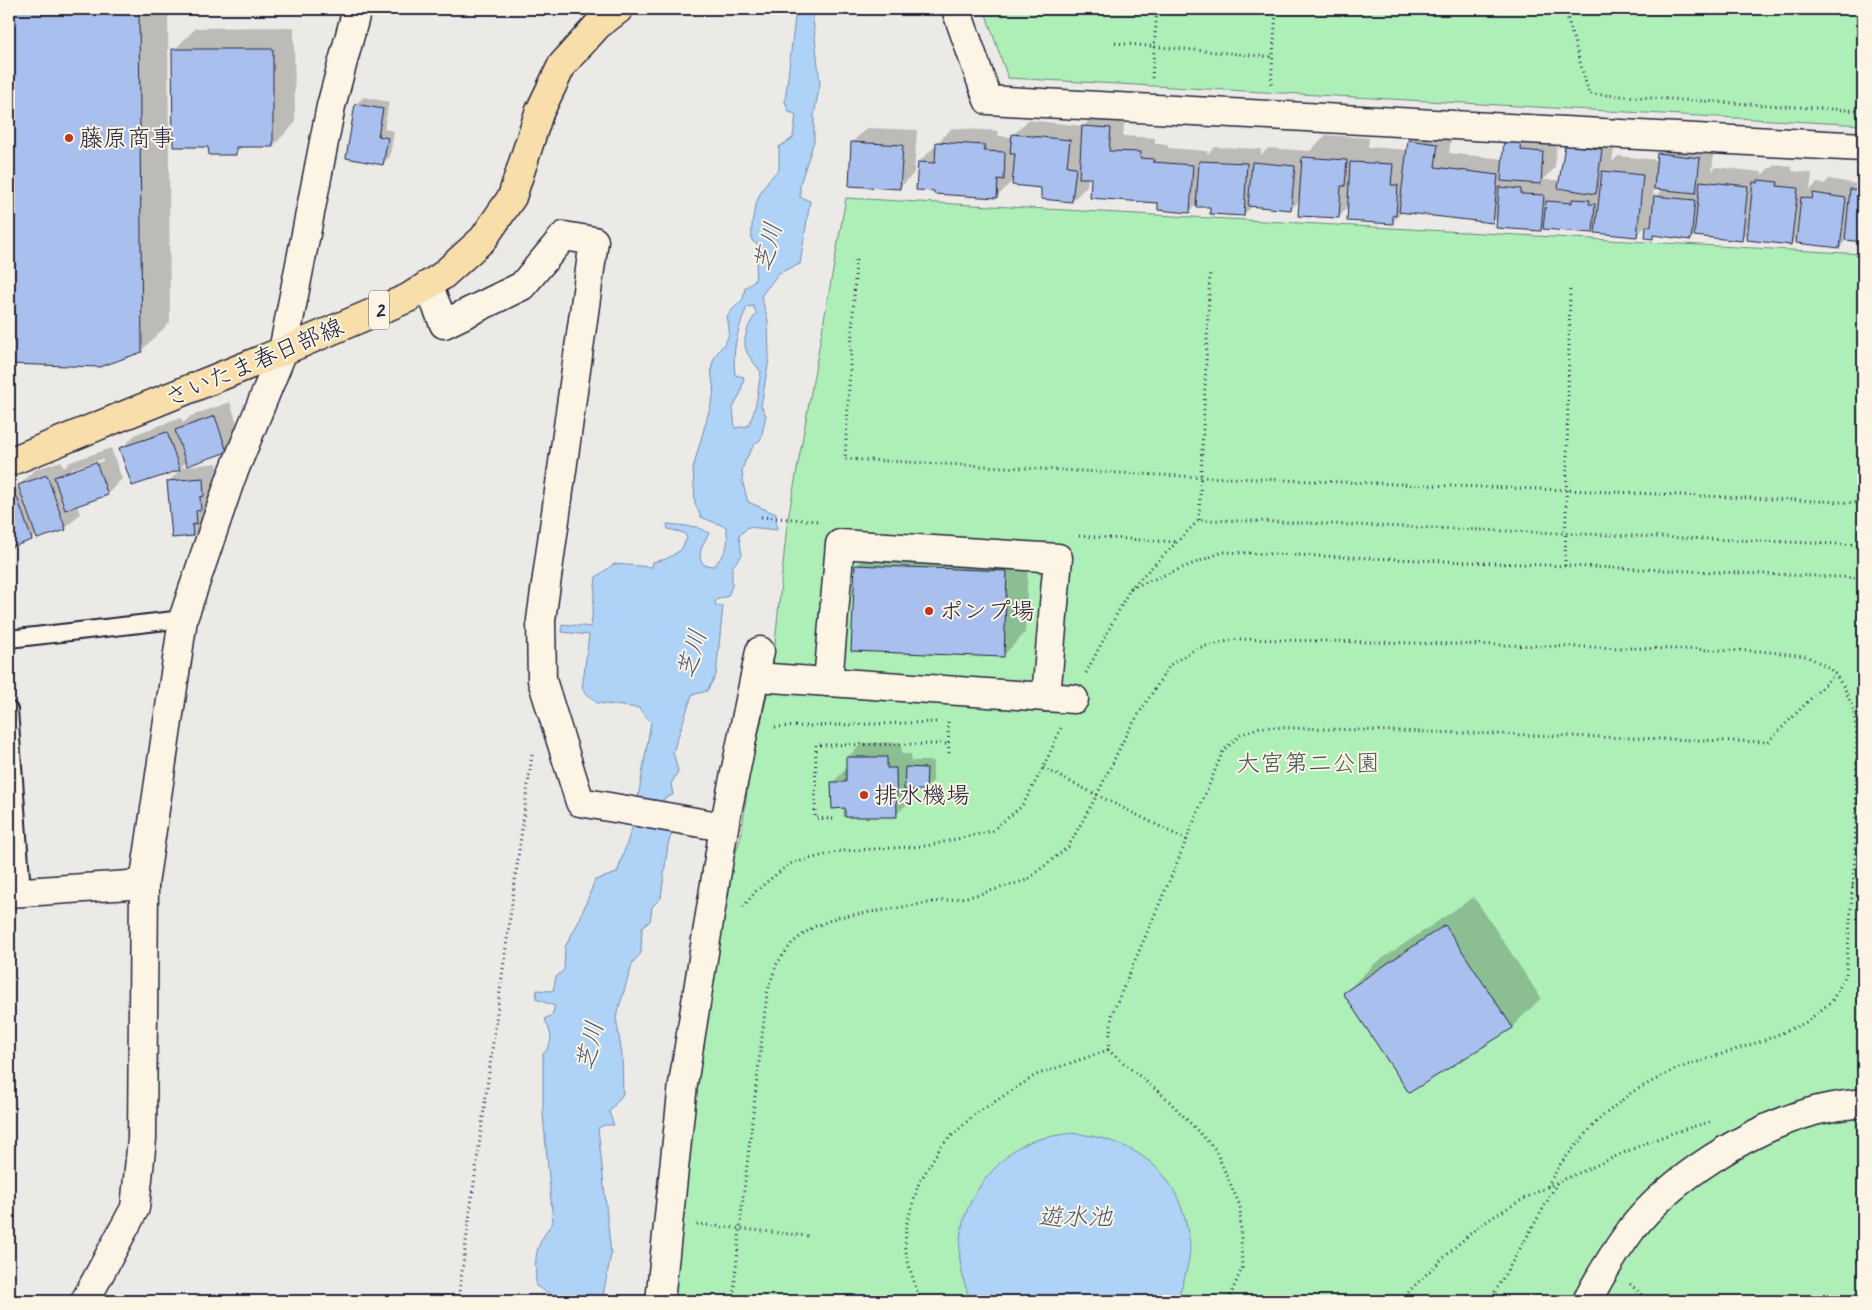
<svg xmlns="http://www.w3.org/2000/svg" width="1872" height="1310" font-family="Caveat,'Klee One',sans-serif">
<style>
.green{fill:#aeefb8;stroke:#68887a}
.water{fill:#aed3f7;stroke:#768cac;fill-rule:evenodd}
.shadow{fill:#0003;fill-rule:evenodd}
.building{fill:#a9c0ee;stroke:#22223b}
.lines{fill:none;stroke-linecap:round;stroke-linejoin:round}
.lane-casing{stroke:#22223b;stroke-width:20}
.street-casing{stroke:#22223b;stroke-width:31}
.secondary-casing{stroke:#22223b;stroke-width:31}
.primary-casing{stroke:#22223b;stroke-width:31}
.path{stroke:#22223b;stroke-width:3;stroke-dasharray:1 4;stroke-linecap:butt}
.lane{stroke:#fcf5e5;stroke-width:16}
.street{stroke:#fcf5e5;stroke-width:28}
.secondary{stroke:#fcf5e5;stroke-width:28}
.primary{stroke:#f8deab;stroke-width:28}
.poi-dot{fill:#c8321e;stroke:#fcf5e5;stroke-width:2}
.labels{text-anchor:middle;dominant-baseline:central;stroke-width:4;stroke-linejoin:round;paint-order:stroke}
.shield{fill:#fcf5e5;stroke:#63616e;stroke-width:1}
.shield-label{font-size:22px;font-weight:bold;fill:#22223b}
.poi-label{font-size:24px;fill:#22223b;stroke:#fcf5e5;text-anchor:start}
.street-label{font-size:24px;fill:#22223b;stroke:#fcf5e5}
.park-label{font-size:24px;fill:#45555a;stroke:#fcf5e5}
.water-label{font-size:25px;font-style:italic;fill:#4c5773;stroke:#fcf5e5}
</style>
<rect width="100%" height="100%" fill="#ebeae7"/>
<filter id="ink" filterUnits="userSpaceOnUse"><feTurbulence type="fractalNoise" baseFrequency=".02" numOctaves="2"/><feDisplacementMap in="SourceGraphic" scale="10" xChannelSelector="R" yChannelSelector="G"/><feConvolveMatrix kernelMatrix="1 2 1 2 8 2 1 2 1" color-interpolation-filters="sRGB"/></filter>
<g filter="url(#ink)">
<g class="green">
<polygon points="984,9 1863,9 1863,125 1008,78"/>
<polygon points="846,198 1863,254 1863,1301 673,1301 704,954 741,836 749,778 772,672 787,525"/>
</g>
<g class="water">
<path d="M796,9H812L820,84L814,115V141L800,184V197L810,201L800,264L779,273L761,296L768,320L769,359L761,406L766,415L761,439L754,445L746,459L742,470L743,484L748,502L776,514L777,530L748,527L739,536L742,555L732,567V586L728,596L716,600L715,606H723L716,675L707,691L692,695L673,752L678,771L671,784L673,795L663,799L674,813L673,830L668,844L661,898L652,907L650,921L642,927L641,953L633,962L616,1017L622,1055L623,1094L609,1112L614,1125H604L598,1128L611,1254L602,1301H549L548,1293L536,1286C535,1255 534,1248 553,1222L543,1114V1054C555,1041 551,1034 545,1019L552,1015L555,1006L536,999L537,990L553,991L556,977L564,970L565,947L579,921L595,880L617,873L634,822L651,722L639,708L597,703L582,689L589,635L562,632V624L591,627L596,577L614,564L652,567L653,562L666,559L681,550L687,538L684,533L668,529L667,524L697,527L709,533C704,543 695,555 704,565L714,566C726,552 730,546 726,527L701,517L695,504L693,468L713,397C715,386 710,376 712,365C717,343 735,346 727,317L732,310L743,299L745,288L755,280L759,245L752,241C750,215 758,186 779,170V147L793,138L796,114L789,112L785,102ZM753,306L757,314C752,318 751,322 748,328C740,350 748,354 761,372C757,392 758,407 748,426L735,428L733,408L741,392L744,377L735,375C732,350 737,331 747,307Z"/>
<path d="M1071,1133C1126,1138 1171,1163 1185,1219C1187,1228 1190,1239 1190,1249C1189,1267 1182,1285 1177,1301H971C950,1253 958,1208 993,1170C1001,1162 1010,1152 1019,1147C1035,1138 1054,1136 1071,1133Z"/>
</g>
<g class="shadow">
<polygon points="9,9 168,9 170,322 141,351 100,366 9,363"/>
<polygon points="294,27 295,123 273,146 244,145 235,154 210,146 174,50 196,28"/>
<polygon points="364,97 389,102 384,129 394,131 390,156 383,164 356,104"/>
<path d="M1098,111L1125,113L1123,136L1155,138V144H1168V148L1207,151V154L1215,147L1261,149V155L1268,148L1310,151L1326,135L1369,138L1368,147L1408,150L1409,141L1424,126L1452,129L1449,153L1504,159L1506,139L1557,138L1555,168L1543,180H1558V187H1560L1566,145L1581,130L1616,135L1612,162L1618,156L1658,160L1659,154L1674,139L1715,143L1712,171L1716,167L1762,172V175L1769,168H1772L1774,165L1792,167V171L1812,173L1810,190L1817,183L1824,184L1829,179L1857,184L1863,178V241L1847,239L1840,247L1798,237L1791,244L1749,232L1742,239L1694,235L1690,239L1655,234L1652,237H1647L1648,224L1636,236L1597,227L1592,232L1545,225L1541,229L1498,216L1492,222L1403,211L1392,223L1349,206L1339,217L1301,199L1291,209L1253,206L1244,214L1198,203L1190,211L1093,177H1088L1087,186L1072,201L1043,187L1014,179L997,197L919,162L934,147H937V143L952,128L999,131L998,136L1013,137V135L1028,120L1084,126ZM1015,166L1014,179H1012L1013,169ZM1654,188L1663,189L1653,198Z"/>
<polygon points="867,128 917,130 914,173 900,188 852,142"/>
<polygon points="230,402 241,436 227,451 187,461 181,467 217,463 219,480 214,484 215,494 208,520 193,535 169,481 183,467 133,484 121,449 136,434 181,418 183,423 191,416"/>
<path d="M111,448L122,479L107,494L77,505L80,514L65,529L37,534L32,539L9,547V491L20,487L19,485L34,470L61,461L64,468L70,462ZM102,459L103,461L71,472V469Z"/>
<polygon points="878,543 1029,550 1025,633 1003,656 856,566"/>
<polygon points="901,742 902,754 911,754 911,763 913,761 933,761 933,781 925,789 911,788 911,800 896,815 847,807 832,783 847,768 847,758 862,743"/>
<polygon points="1474,897 1541,998 1512,1027 1345,993 1374,964"/>
</g>
<g class="building">
<polygon points="9,9 139,9 142,352 100,367 9,364"/>
<polygon points="172,49 273,49 273,147 236,147 236,155 209,155 208,147 173,147"/>
<polygon points="355,104 383,109 378,136 388,138 383,165 346,158"/>
<polygon points="1082,126 1111,128 1109,151 1141,152 1140,158 1154,159 1153,162 1193,165 1190,213 1158,210 1158,203 1090,198 1091,178 1079,178"/>
<polygon points="1012,134 1070,140 1067,166 1076,167 1072,202 1041,199 1041,188 1012,185 1015,154 1010,154"/>
<polygon points="1504,138 1522,140 1521,150 1543,152 1541,184 1501,181"/>
<polygon points="1408,140 1438,144 1435,167 1498,175 1493,223 1399,212"/>
<polygon points="851,142 903,145 900,189 849,186"/>
<polygon points="936,142 985,145 984,151 1005,152 1004,180 998,179 997,198 934,194 934,191 916,190 918,162 935,163"/>
<polygon points="1565,145 1602,149 1596,194 1558,188"/>
<polygon points="1657,153 1700,158 1696,193 1654,189"/>
<polygon points="1302,157 1347,160 1345,186 1341,186 1339,218 1298,216"/>
<polygon points="1199,161 1247,163 1244,216 1210,214 1210,207 1196,207"/>
<polygon points="1252,162 1295,166 1291,210 1248,206"/>
<polygon points="1350,162 1393,164 1391,185 1398,185 1396,216 1393,215 1393,224 1347,221"/>
<polygon points="1602,171 1643,175 1637,237 1595,233"/>
<polygon points="1758,180 1778,182 1777,186 1798,188 1791,245 1747,240 1753,182 1758,183"/>
<polygon points="1700,181 1748,186 1742,241 1694,236"/>
<polygon points="1499,187 1521,189 1521,194 1544,195 1541,231 1496,228"/>
<polygon points="1850,189 1863,190 1863,242 1845,240"/>
<polygon points="1813,193 1846,198 1840,248 1796,243 1801,197 1812,199"/>
<polygon points="1654,196 1695,200 1691,240 1653,235 1653,239 1645,238 1646,226 1651,227"/>
<polygon points="1572,199 1590,200 1589,204 1595,204 1593,233 1543,229 1546,201 1572,203"/>
<polygon points="215,416 227,452 187,466 175,430"/>
<polygon points="167,432 180,470 132,486 119,448"/>
<polygon points="96,462 108,495 65,510 54,477"/>
<polygon points="47,475 66,530 37,539 18,485"/>
<polygon points="203,478 204,496 200,497 201,510 196,511 197,524 192,525 193,536 172,538 167,481"/>
<polygon points="17,497 32,540 9,548 9,499"/>
<polygon points="855,565 1007,571 1004,657 851,651"/>
<polygon points="846,757 887,757 887,768 896,768 897,817 845,817 845,808 832,809 831,782 846,782"/>
<polygon points="905,767 927,768 926,790 904,790"/>
<polygon points="1445,925 1513,1028 1409,1093 1343,993"/>
</g>
<g class="lines">
<defs>
<g id="lane">
<polyline points="9,639 183,619"/>
<polyline points="9,710 22,892"/>
</g>
<g id="street">
<polyline points="956,9 988,100 1863,147"/>
<polyline points="428,285 444,324 522,286 564,236 594,241 541,620 542,680 580,802 724,827"/>
<polyline points="755,677 1074,699"/>
<polyline points="828,682 840,544 1058,558 1046,697"/>
<polyline points="9,893 144,884"/>
<polyline points="85,1301 135,1208 142,1139 144,884 183,619 231,478 283,351"/>
<polyline points="660,1301 683,1084 724,827 760,651"/>
<path d="M1587,1301C1600,1276 1615,1252 1631,1230C1671,1178 1748,1130 1811,1112C1827,1107 1846,1105 1863,1103"/>
</g>
<polyline id="secondary" points="283,351 331,106 357,9"/>
<polyline id="primary" points="9,462 283,351 408,298 442,276 483,239 512,197 539,113 562,65 598,25 619,9"/>
</defs>
<use href="#lane" class="lane-casing"/>
<use href="#street" class="street-casing"/>
<use href="#secondary" class="secondary-casing"/>
<use href="#primary" class="primary-casing"/>
<g class="path">
<polyline points="1202,9 1204,9"/>
<polyline points="1565,9 1589,94 1863,111"/>
<polyline points="1115,43 1272,57"/>
<polyline points="1152,78 1157,9"/>
<polyline points="1271,84 1276,11"/>
<polyline points="856,260 845,459 1201,477 1567,490 1863,503"/>
<polyline points="761,517 820,521"/>
<polyline points="1199,520 1210,272"/>
<polyline points="1079,536 1175,542"/>
<polyline points="1565,566 1570,287"/>
<polyline points="1131,588 1223,552 1863,578"/>
<polyline points="1086,673 1130,589 1199,520 1254,521 1863,545"/>
<polyline points="948,722 949,755"/>
<polyline points="775,727 938,722"/>
<polyline points="1043,768 1187,840"/>
<polyline points="833,819 815,818 816,745 949,744"/>
<polyline points="1852,886 1863,887"/>
<polyline points="743,907 757,890 789,864 841,851 926,846 992,831 1022,806 1043,768 1061,728"/>
<polyline points="1108,1050 1112,1014 1174,870 1223,751 1240,735 1260,727 1768,742 1835,674"/>
<polyline points="697,1224 808,1236"/>
<polyline points="1630,1284 1648,1301"/>
<polyline points="458,1301 532,755"/>
<polyline points="733,1301 741,1216 767,994 776,965 792,943 813,927 839,917 973,896 1027,880 1068,847 1097,795 1128,731 1170,665 1197,648 1238,639 1761,651 1806,656 1828,667 1835,674 1845,689 1853,709 1857,733 1855,855 1846,975 1832,1001 1805,1023 1765,1040 1676,1069 1632,1092 1598,1120 1561,1163 1547,1187"/>
<polyline points="920,1301 910,1269 905,1248 906,1226 919,1183 941,1146 974,1115 1036,1075 1108,1050 1166,1098 1215,1149 1240,1206 1242,1268 1228,1301"/>
<path d="M1403,1301L1410,1290C1430,1271 1450,1251 1471,1233C1509,1203 1553,1184 1597,1165C1634,1148 1671,1131 1711,1122"/>
<path d="M1490,1301C1512,1261 1536,1223 1557,1183"/>
</g>
<use href="#lane" class="lane"/>
<use href="#street" class="street"/>
<use href="#secondary" class="secondary"/>
<use href="#primary" class="primary"/>
</g>
</g>
<g class="poi-dot">
<circle cx="69" cy="138" r="5"/>
<circle cx="929" cy="611" r="5"/>
<circle cx="864" cy="795" r="5"/>
</g>
<g class="labels">
<rect class="shield" x="369" y="290.5" width="20" height="39" rx="4"/>
<g class="shield-label">
<text x="379" y="310">2</text>
</g>
<g class="poi-label">
<text x="79" y="138">藤原商事</text>
<text x="939" y="611">ポンプ場</text>
<text x="874" y="795">排水機場</text>
</g>
<g class="street-label">
<text transform="translate(254 362) rotate(-23)">さいたま春日部線</text>
</g>
<g class="park-label">
<text x="1308" y="763">大宮第二公園</text>
</g>
<g class="water-label">
<text transform="translate(768 247) rotate(-76)">芝川</text>
<text transform="translate(692 654) rotate(-74)">芝川</text>
<text transform="translate(590 1046) rotate(-77)">芝川</text>
<text x="1075" y="1217">遊水池</text>
</g>
</g>
<rect width="1872" height="1310" fill="none" stroke="#fcf5e5" stroke-width="30"/>
<rect x="15" y="15" width="1842" height="1280" fill="none" stroke="#22223b" stroke-width="2" filter="url(#ink)"/>
</svg>
